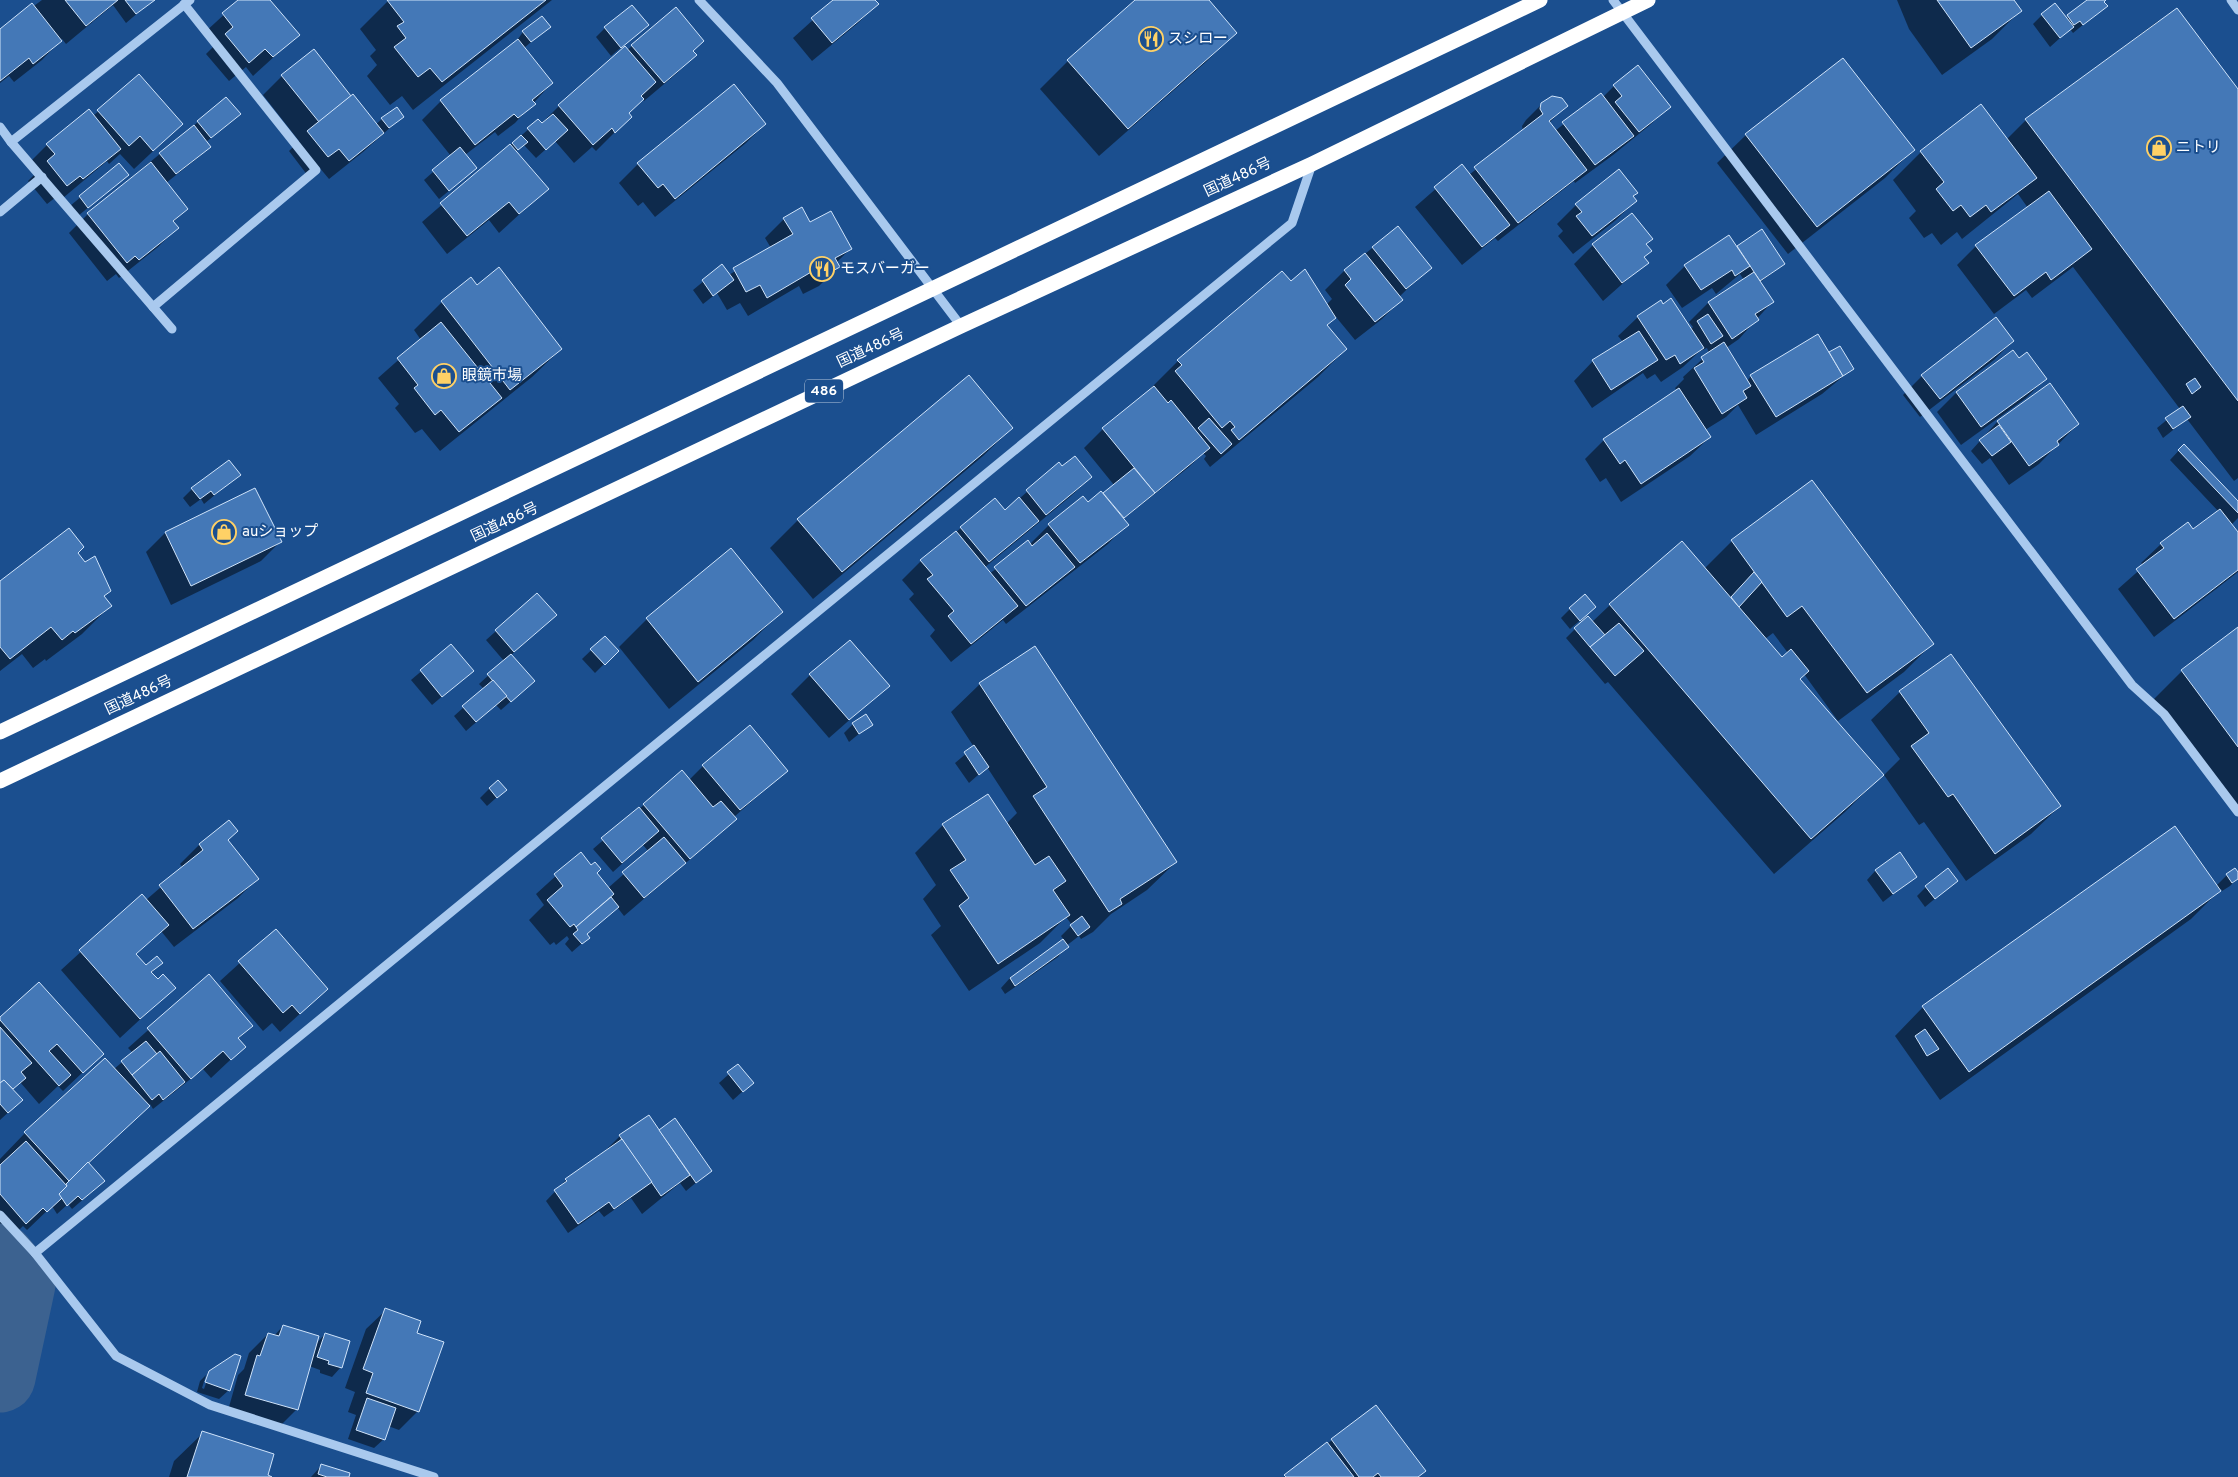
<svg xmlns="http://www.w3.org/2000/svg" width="2238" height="1477" font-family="Overpass,'Noto Sans JP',sans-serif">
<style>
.shadow{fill:#0007;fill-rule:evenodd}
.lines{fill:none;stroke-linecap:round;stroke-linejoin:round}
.river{stroke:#3c6290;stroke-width:71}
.building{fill:#4478b7;stroke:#cfe3fa}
.minor{stroke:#a9c9ee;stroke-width:9}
.highway{stroke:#fff;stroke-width:15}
.labels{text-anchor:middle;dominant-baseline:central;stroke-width:4;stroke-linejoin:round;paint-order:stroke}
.shield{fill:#1b4f8f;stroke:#bbcadd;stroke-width:1}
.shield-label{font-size:14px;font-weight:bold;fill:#fff}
.poi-label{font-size:15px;fill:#fff;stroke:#1b4f8f;text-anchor:start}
.street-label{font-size:15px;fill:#fff;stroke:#1b4f8f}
</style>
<rect width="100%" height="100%" fill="#1b4f8f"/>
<g class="shadow">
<polygon points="42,0 153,0 126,23 113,5 66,44 62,39 42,60 14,82 9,76 0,83 0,31"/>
<polygon points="240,0 269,0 298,35 253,76 246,67 229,81 206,54 214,46 204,33"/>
<polygon points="389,0 552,0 413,110 402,96 390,105 367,76 377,65 370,56 376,50 360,29"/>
<polygon points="835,0 874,0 877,4 858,23 812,61 793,38"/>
<polygon points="1137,0 1207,0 1235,32 1207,61 1099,156 1040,89 1068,61"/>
<polygon points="1897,0 2012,0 2020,11 1992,39 1942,75 1909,29"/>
<polygon points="2089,0 2106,0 2103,2 2106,6 2073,33 2070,29 2050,47 2033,24 2042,15 2066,19"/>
<polygon points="542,17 549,27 524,48 552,83 515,123 498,136 495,132 465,155 466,177 439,199 424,180 451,156 422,120 441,101 515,43 523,32"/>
<polygon points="2158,21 2238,91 2238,478 2234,481 2187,419 2163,438 2157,428 2180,409 2073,267 2032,298 2026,290 1994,314 1957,265 1976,246 2028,208 2018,194 1962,239 1957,232 1941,245 1932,233 1924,238 1909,218 1916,211 1893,180 1921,152 2006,140 2026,120"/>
<polygon points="647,25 611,56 596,37 605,28"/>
<polygon points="632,46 692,52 695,55 676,74 644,101 643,99 628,114 630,117 596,151 592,147 574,163 555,141 536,158 523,144 515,152 547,189 499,233 489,220 447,254 422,222 538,121 541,124 559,106"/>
<polygon points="314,51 375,125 382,119 402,117 363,152 329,179 319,167 308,176 289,151 299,141 263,95 282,76"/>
<polygon points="1842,59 1913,150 1885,178 1788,254 1717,163 1746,135"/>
<polygon points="138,76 182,124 134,169 120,154 109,164 107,161 63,198 60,194 47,204 28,181 36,173 28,164 47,145 93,116"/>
<polygon points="734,86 765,124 746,143 655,217 643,202 638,206 619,183 638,164"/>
<polygon points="1614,86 1669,106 1650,125 1613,155 1575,183 1574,181 1498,241 1495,238 1462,265 1415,207 1462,166 1469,175 1523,131 1522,126 1526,120 1546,100 1566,106 1549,123 1555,131 1601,94 1603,97"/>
<polygon points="198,122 230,123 206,142 209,147 200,156 166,183 187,209 172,223 177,228 158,247 119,278 116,274 107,281 69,233 88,214"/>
<polygon points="119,165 127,175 78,216 70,206"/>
<polygon points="1637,193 1632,197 1635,201 1616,220 1573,254 1558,236 1563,231 1557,224 1576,205"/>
<polygon points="784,219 810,224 851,248 836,263 838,267 819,286 803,294 799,286 748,316 740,303 727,310 717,293 703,304 693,290 722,266 729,275 771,248 765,238"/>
<polygon points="1398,227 1430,267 1399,297 1401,300 1382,319 1355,340 1336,317 1326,326 1346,349 1318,377 1210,467 1204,459 1206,456 1203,453 1189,467 1123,519 1127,524 1108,544 1006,624 1003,620 951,662 930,636 935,630 909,599 914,594 902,580 921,561 961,528 1004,512 1059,464 1062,468 1091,477 1071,496 984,568 989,574 1030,544 1049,525 1102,495 1114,485 1084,448 1103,429 1151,390 1150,389 1178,361 1290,283 1326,305 1332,299 1325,290 1344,271"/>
<polygon points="1762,231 1784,264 1759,283 1772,302 1739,339 1726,348 1747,381 1751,376 1828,354 1839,348 1852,369 1822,394 1756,435 1738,405 1726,417 1705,430 1710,437 1690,456 1621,502 1606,478 1600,482 1585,459 1604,440 1677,391 1675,388 1684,379 1683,377 1709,353 1707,348 1700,351 1683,367 1661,382 1655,374 1647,379 1643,373 1592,408 1574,381 1593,361 1623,342 1618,336 1638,317 1660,302 1690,330 1693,327 1689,322 1708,303 1744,280 1740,274 1716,294 1712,288 1682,308 1666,285 1685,266 1736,248"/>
<polygon points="1645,244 1650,251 1643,258 1647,262 1603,301 1574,264 1593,245"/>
<polygon points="477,286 561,349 532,377 440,451 422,429 415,433 395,408 399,404 378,378 421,340 414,330 442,302"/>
<polygon points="1996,319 2013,341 1994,360 1920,417 1903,395 1922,376"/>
<polygon points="2019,360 2045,379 2026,398 1961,445 1937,412 1956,393"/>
<polygon points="2049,385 2078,424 2039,464 2009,485 1990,458 1982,464 1971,451 1997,422"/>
<polygon points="1012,428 983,456 813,599 770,548 798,520"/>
<polygon points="2184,445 2238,503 2238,518 2231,525 2238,534 2238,572 2154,637 2118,589 2144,566 2141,563 2161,544 2187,524 2193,531 2219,512 2170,460"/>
<polygon points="239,475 204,504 201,499 190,507 183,498 192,489"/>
<path d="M1812,481L1933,643L1904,672L1838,721L1804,674L1799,679L1882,775L1845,812L1774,874L1608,682L1605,684L1566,638L1575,629L1592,622L1610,605L1704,569L1732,541ZM1773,633L1788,653L1782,658L1765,639Z"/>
<polygon points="255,490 280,542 261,561 171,605 146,552 165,533"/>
<polygon points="76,553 110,606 82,634 46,661 45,659 33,668 22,654 0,671 0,583"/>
<polygon points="537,595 546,624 511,655 534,681 501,710 496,705 466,731 454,716 484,689 479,684 504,661 486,640"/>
<polygon points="1570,609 1585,616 1570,629 1561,618"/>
<polygon points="781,612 753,640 669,709 619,647 647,619"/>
<polygon points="2238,629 2238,813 2154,699 2182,671"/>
<polygon points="605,637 608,660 595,673 582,659"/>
<polygon points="451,646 472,671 432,705 411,680"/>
<polygon points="1035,648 1176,862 1147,890 1111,914 1093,932 1081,939 1079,936 1066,946 1058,957 1005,994 1001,988 1010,978 1064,940 1061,936 1072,925 1066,917 1040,943 969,991 931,935 941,926 923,899 936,885 915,853 943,825 1006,824 1017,813 987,767 969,783 955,763 974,747 951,712 980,684"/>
<polygon points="810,675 888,686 829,738 791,694"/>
<polygon points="1900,692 2060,806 2031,834 1966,881 1924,822 1919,825 1884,775 1900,759 1871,720"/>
<polygon points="853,724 871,724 849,742 844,733"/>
<polygon points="703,766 786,771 734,817 716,837 624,916 617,907 586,935 588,938 572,952 565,944 569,939 567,936 556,945 554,942 550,945 529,920 544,905 536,894 580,854 608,888 649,852 643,845 613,872 593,849 682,772 689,780"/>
<polygon points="490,788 505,790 487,806 480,798"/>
<polygon points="229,822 227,841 257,879 238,898 174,947 161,931 135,955 145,967 161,963 151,973 158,981 174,988 120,1038 61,970 142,896 146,900 183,868 180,864 199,845"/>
<polygon points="2174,828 2216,886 2227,875 2238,874 2238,878 2230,886 2222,891 2221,889 2191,919 1940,1100 1895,1036 1923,1007"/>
<polygon points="1876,870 1915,877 1883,902 1867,880"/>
<polygon points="1956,881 1925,907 1917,896 1926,887"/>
<polygon points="276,930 327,989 280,1032 272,1023 263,1031 220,981"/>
<polygon points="209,976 251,1026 238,1039 244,1047 211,1078 203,1069 153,1109 150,1104 88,1164 103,1181 94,1190 72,1209 68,1204 57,1214 52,1206 27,1230 23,1226 7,1242 0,1235 0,1159 25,1133 114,1069 133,1053 128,1048"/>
<polygon points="0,1018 102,1054 63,1091 58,1086 39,1104 20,1082 12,1090 12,1109 0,1120"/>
<polygon points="738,1066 752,1083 733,1100 719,1083"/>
<polygon points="659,1131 710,1171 686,1191 680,1183 642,1214 631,1198 604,1217 599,1211 568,1233 546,1201 566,1180 601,1155 620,1136"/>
<polygon points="386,1310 416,1333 418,1411 399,1430 388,1426 384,1439 374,1448 348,1439 356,1415 348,1412 355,1392 345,1388 366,1329"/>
<polygon points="283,1326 315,1345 325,1334 341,1367 332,1377 320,1373 320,1370 309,1366 297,1409 278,1428 227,1414 238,1375 244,1369 249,1353 268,1334 274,1336"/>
<polygon points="210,1372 229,1390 219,1399 197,1392 200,1381 206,1375 202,1388 204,1389"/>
<polygon points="1376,1407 1418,1477 1284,1477 1327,1444"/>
<polygon points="203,1433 266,1476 271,1477 169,1477 174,1461"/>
<polygon points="321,1466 347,1477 311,1477"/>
</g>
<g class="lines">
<polyline class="river" points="0,1259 20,1284 0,1377"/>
</g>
<g class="building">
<polygon points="65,0 118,0 86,26"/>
<polygon points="125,0 155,0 136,14"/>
<polygon points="238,0 270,0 300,35 273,57 265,49 249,63 225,34 233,27 222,13"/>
<polygon points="387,0 546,0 442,82 430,68 418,77 394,47 406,38 397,26 404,22"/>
<polygon points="833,0 875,0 879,4 832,43 811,18"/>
<polygon points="1135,0 1209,0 1237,33 1128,129 1067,60"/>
<polygon points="2014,0 2022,11 1971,48 1937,0"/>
<polygon points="2087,0 2106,0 2104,2 2108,6 2083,25 2080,21 2074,25 2067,15"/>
<polygon points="32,3 62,41 33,64 29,58 0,81 0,29"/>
<polygon points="2055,3 2074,27 2060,38 2041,14"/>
<polygon points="632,5 649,25 621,48 604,27"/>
<polygon points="676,7 704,41 693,51 697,55 664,83 631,45"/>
<polygon points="2177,8 2238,89 2238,401 2025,119"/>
<polygon points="542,16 551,27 531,42 522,31"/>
<polygon points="518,39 553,83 532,100 536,104 518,118 514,114 475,145 440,100"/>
<polygon points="625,46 656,82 641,96 644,99 629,113 632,117 615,133 612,128 593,145 558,105"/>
<polygon points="314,49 351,96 319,122 281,75"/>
<polygon points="1843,58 1915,150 1817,227 1745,134"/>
<polygon points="1638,65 1671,107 1639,132 1615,102 1622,96 1613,85"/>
<polygon points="139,74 183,124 153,151 140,136 129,146 97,110"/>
<polygon points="734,84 766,124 675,199 663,184 658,188 637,163"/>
<polygon points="1601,93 1634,136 1595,165 1562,122"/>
<polygon points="353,94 384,133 349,161 339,149 328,157 307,131"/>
<polygon points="1552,96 1562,98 1568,106 1549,121 1587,170 1518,223 1474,167 1543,114 1540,109 1541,103"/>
<polygon points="226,97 241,114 211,138 197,121"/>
<polygon points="1981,104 2037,178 1991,212 1986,205 1970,217 1961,205 1953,211 1936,189 1944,182 1920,151"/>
<polygon points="397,107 404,117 389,128 381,118"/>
<polygon points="89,109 121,149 83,179 80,176 67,186 47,161 55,154 46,144"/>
<polygon points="553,114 568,130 546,150 527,128 538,119 542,123"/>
<polygon points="194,125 211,147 176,174 159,153"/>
<polygon points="521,135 528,142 518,150 512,143"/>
<polygon points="510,144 549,189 519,214 509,202 467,236 440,203"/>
<polygon points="460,147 477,168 449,191 432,170"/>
<polygon points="151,162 188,209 173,221 179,228 139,260 135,256 127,263 87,213"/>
<polygon points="119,163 129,175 88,208 79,196"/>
<polygon points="1462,164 1510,225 1482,247 1434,187"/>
<polygon points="1619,169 1638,193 1633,196 1637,201 1592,236 1576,216 1582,212 1575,204"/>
<polygon points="2049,191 2092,249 2051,280 2046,272 2014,296 1975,245"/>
<polygon points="802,207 810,222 831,211 852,249 835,258 840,267 823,276 818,268 767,298 760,285 746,292 733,268 793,234 783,218"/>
<polygon points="1632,213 1653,239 1646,244 1652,251 1644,257 1649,263 1622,283 1592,244"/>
<polygon points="1398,226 1432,268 1406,289 1372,247"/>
<polygon points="1762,229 1785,264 1760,281 1737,246"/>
<polygon points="1729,235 1750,266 1735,276 1732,270 1701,290 1684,265"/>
<polygon points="1365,253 1403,300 1375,322 1345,285 1351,279 1344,270"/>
<polygon points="722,264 734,280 713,296 702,280"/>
<polygon points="499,267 562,349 510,390 441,301 471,277 477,285"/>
<polygon points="1305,269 1336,318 1327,325 1347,349 1239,440 1231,430 1235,427 1230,421 1222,428 1175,371 1182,365 1177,360 1282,271 1291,281"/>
<polygon points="1754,272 1774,302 1755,314 1759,320 1732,339 1708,302"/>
<polygon points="1671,298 1704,348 1680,364 1675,355 1666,360 1637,316 1661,300 1663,304"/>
<polygon points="1708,314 1723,336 1711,344 1697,321"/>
<polygon points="1996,317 2014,341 1940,399 1921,375"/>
<polygon points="441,322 502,398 459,432 441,410 435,415 414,388 418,385 397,358"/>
<polygon points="1639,331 1658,360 1611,390 1592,360"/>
<polygon points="1818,334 1843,376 1776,417 1750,375"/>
<polygon points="1724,342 1751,386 1743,391 1747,398 1722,414 1694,368 1704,362 1701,357"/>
<polygon points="1840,346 1854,369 1843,376 1829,352"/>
<polygon points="2013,350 2019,358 2027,352 2047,379 1981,427 1956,392"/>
<polygon points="969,375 1013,428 842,572 797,519"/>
<polygon points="2195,378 2201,387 2192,394 2186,384"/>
<polygon points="2050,383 2079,424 2057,441 2059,445 2029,466 1997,421"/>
<polygon points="1154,386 1168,403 1171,400 1210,448 1155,493 1102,428"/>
<polygon points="1679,388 1711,437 1641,484 1625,460 1620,464 1603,439"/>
<polygon points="2183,406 2191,417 2173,429 2165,418"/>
<polygon points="1209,418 1232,444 1221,454 1198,428"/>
<polygon points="1999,425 2011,442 1992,456 1979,440"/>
<polygon points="2184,444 2238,501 2238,513 2178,450"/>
<polygon points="1075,456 1092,477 1046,515 1026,490 1059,462 1062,466"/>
<polygon points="229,460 241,475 214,495 211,491 200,499 191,488"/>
<polygon points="1134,468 1155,493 1124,518 1103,493"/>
<polygon points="1812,480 1934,644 1867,693 1802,606 1787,617 1731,540"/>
<polygon points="255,488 282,542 191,586 165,532"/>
<polygon points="1101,491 1129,525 1080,563 1048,524 1083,496 1088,502"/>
<polygon points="1019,497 1039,521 989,562 960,527 995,498 1005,510"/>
<polygon points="2220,509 2238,532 2238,570 2174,619 2136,569 2164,548 2160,543 2188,522 2193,529"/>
<polygon points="69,528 84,547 78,553 85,562 95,556 111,591 104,596 112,606 75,633 73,631 62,640 51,627 10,659 0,647 0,581"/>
<polygon points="956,531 1018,606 971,644 948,616 954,611 927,579 933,575 920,560"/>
<polygon points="1047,533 1075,567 1026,606 994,567 1028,540 1032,546"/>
<polygon points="1682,541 1782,657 1791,649 1809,671 1800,679 1884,775 1811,839 1609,604"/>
<polygon points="731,548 783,612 698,682 646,618"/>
<polygon points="1754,572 1762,582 1739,607 1731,597"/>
<polygon points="537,593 557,615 514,652 495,630"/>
<polygon points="1585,594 1596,607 1580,621 1569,608"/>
<polygon points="1588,616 1605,635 1590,647 1574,628"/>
<polygon points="1619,623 1644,651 1615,676 1590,647"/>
<polygon points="2238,627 2238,747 2181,670"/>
<polygon points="605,636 619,651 605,665 590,649"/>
<polygon points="850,640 890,686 849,720 809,674"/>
<polygon points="451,644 474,671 442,697 420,670"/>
<polygon points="1035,646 1177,862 1120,899 1122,904 1109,912 1033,796 1047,787 979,683"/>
<polygon points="511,654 535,681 511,702 487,674"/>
<polygon points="1951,654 2061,806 1995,854 1953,794 1948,797 1911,746 1929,733 1899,691"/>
<polygon points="493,680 507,696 476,722 462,706"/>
<polygon points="866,714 873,725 859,734 852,723"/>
<polygon points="750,725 788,771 740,810 702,765"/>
<polygon points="974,745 989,767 979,775 964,752"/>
<polygon points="682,770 713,807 721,801 737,819 690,859 643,804"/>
<polygon points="498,780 507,790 497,798 489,788"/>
<polygon points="988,794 1035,865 1049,856 1066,881 1053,890 1070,915 998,964 959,906 969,898 950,870 966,860 942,824"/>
<polygon points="639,807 659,831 622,863 601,838"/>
<polygon points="229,820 238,831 228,840 259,879 193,929 159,885 203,850 199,844"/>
<polygon points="2175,826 2221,891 1969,1072 1922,1006"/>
<polygon points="664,837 686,863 644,898 622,872"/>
<polygon points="581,852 591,865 595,862 601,869 597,873 614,894 576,927 574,924 570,927 547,900 563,886 554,874"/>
<polygon points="1900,852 1917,877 1893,894 1875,870"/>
<polygon points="1948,868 1958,881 1935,899 1925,886"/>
<polygon points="2235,868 2238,872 2238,879 2232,883 2226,874"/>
<polygon points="142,894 169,925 136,954 146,965 157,956 163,963 151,972 158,979 163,974 176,988 140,1019 79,950"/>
<polygon points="611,897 619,907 587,934 590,938 582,944 573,934 578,930 576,927"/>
<polygon points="1082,916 1090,927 1078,936 1070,925"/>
<polygon points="276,929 328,989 300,1014 292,1005 283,1013 238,961"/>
<polygon points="1063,939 1069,947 1015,986 1010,978"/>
<polygon points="209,974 253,1026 238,1038 246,1047 231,1060 223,1051 191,1079 147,1028"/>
<polygon points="39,982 104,1054 83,1073 57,1044 49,1051 71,1075 59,1086 0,1020 0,1017"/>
<polygon points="0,1027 32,1063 21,1072 26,1078 13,1089 4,1080 0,1083"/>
<polygon points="1925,1029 1939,1049 1927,1056 1915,1036"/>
<polygon points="146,1041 157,1054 132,1075 121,1061"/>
<polygon points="160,1051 185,1082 163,1100 159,1094 152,1100 132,1075"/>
<polygon points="105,1058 150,1106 69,1181 24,1132"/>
<polygon points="738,1064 754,1083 743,1092 727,1072"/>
<polygon points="4,1080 23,1100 8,1113 0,1104 0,1083"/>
<polygon points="649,1115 690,1175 661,1196 619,1135"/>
<polygon points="675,1118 712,1171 696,1183 659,1130"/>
<polygon points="622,1139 652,1182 614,1209 609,1202 578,1224 554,1190 567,1181 565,1179"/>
<polygon points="26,1141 67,1186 59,1194 63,1197 61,1199 47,1212 43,1208 26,1224 0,1194 0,1165"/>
<polygon points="88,1162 105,1181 82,1200 78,1196 67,1206 59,1194 67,1186 66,1184"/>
<polygon points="385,1308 421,1321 417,1333 444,1342 419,1412 366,1393 373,1373 363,1369"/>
<polygon points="283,1325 319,1336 298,1410 245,1395 257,1355 260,1356 268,1333 279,1336"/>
<polygon points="325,1333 350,1341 342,1368 328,1364 329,1361 317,1357"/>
<polygon points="235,1354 241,1356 230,1391 205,1382 209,1371"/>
<polygon points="367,1398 396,1408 385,1440 356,1430"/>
<polygon points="1376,1405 1426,1471 1418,1477 1381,1477 1378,1473 1373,1477 1359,1477 1331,1439"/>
<polygon points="202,1431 274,1454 268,1475 272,1477 187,1477"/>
<polygon points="1327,1442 1354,1477 1286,1477 1284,1475"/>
<polygon points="321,1464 350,1473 349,1477 327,1477 318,1474"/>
</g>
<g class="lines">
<g class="minor">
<polyline points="699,0 777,83 961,326"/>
<polyline points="1613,0 2132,685 2164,714 2238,812"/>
<polyline points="2231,0 2238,10"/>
<polyline points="0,127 11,142"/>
<polyline points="0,212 42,177"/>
<polyline points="153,307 316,170 184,4"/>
<polyline points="172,329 11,142 190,0"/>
<polyline points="0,1215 35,1253 116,1356 210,1405 434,1477"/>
<polyline points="35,1253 1292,223 1312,164"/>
</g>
<g class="highway">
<polyline points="0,732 1540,0"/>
<polyline points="0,781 961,326 1312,164 1648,0"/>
</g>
</g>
<defs>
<symbol id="restaurant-ring" viewBox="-11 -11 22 22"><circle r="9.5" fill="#1b4f8f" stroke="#ffd166" stroke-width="1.5"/><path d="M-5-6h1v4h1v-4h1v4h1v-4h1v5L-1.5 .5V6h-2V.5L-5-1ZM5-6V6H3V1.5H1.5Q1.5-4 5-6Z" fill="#ffd166"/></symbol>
<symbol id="shop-ring" viewBox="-11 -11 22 22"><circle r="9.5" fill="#1b4f8f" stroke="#ffd166" stroke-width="1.5"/><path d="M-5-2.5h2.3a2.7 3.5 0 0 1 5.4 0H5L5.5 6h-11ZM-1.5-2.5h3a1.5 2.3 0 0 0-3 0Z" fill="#ffd166"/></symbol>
</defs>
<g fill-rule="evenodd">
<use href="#restaurant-ring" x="1137" y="25" width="28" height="28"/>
<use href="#shop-ring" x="2145" y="134" width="28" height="28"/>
<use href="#restaurant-ring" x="808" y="255" width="28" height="28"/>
<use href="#shop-ring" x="430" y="362" width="28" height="28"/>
<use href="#shop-ring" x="210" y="518" width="28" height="28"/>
</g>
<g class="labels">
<rect class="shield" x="805" y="379.5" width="38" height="23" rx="4"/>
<g class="shield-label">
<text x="824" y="391">486</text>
</g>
<g class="poi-label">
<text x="1168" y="39">スシロー</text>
<text x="2176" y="148">ニトリ</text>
<text x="840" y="269">モスバーガー</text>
<text x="462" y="376">眼鏡市場</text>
<text x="242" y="532">auショップ</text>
</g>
<g class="street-label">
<text transform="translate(1238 178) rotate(-25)">国道486号</text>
<text transform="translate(871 349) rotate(-25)">国道486号</text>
<text transform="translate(505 523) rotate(-25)">国道486号</text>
<text transform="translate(139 696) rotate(-25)">国道486号</text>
</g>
</g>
</svg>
